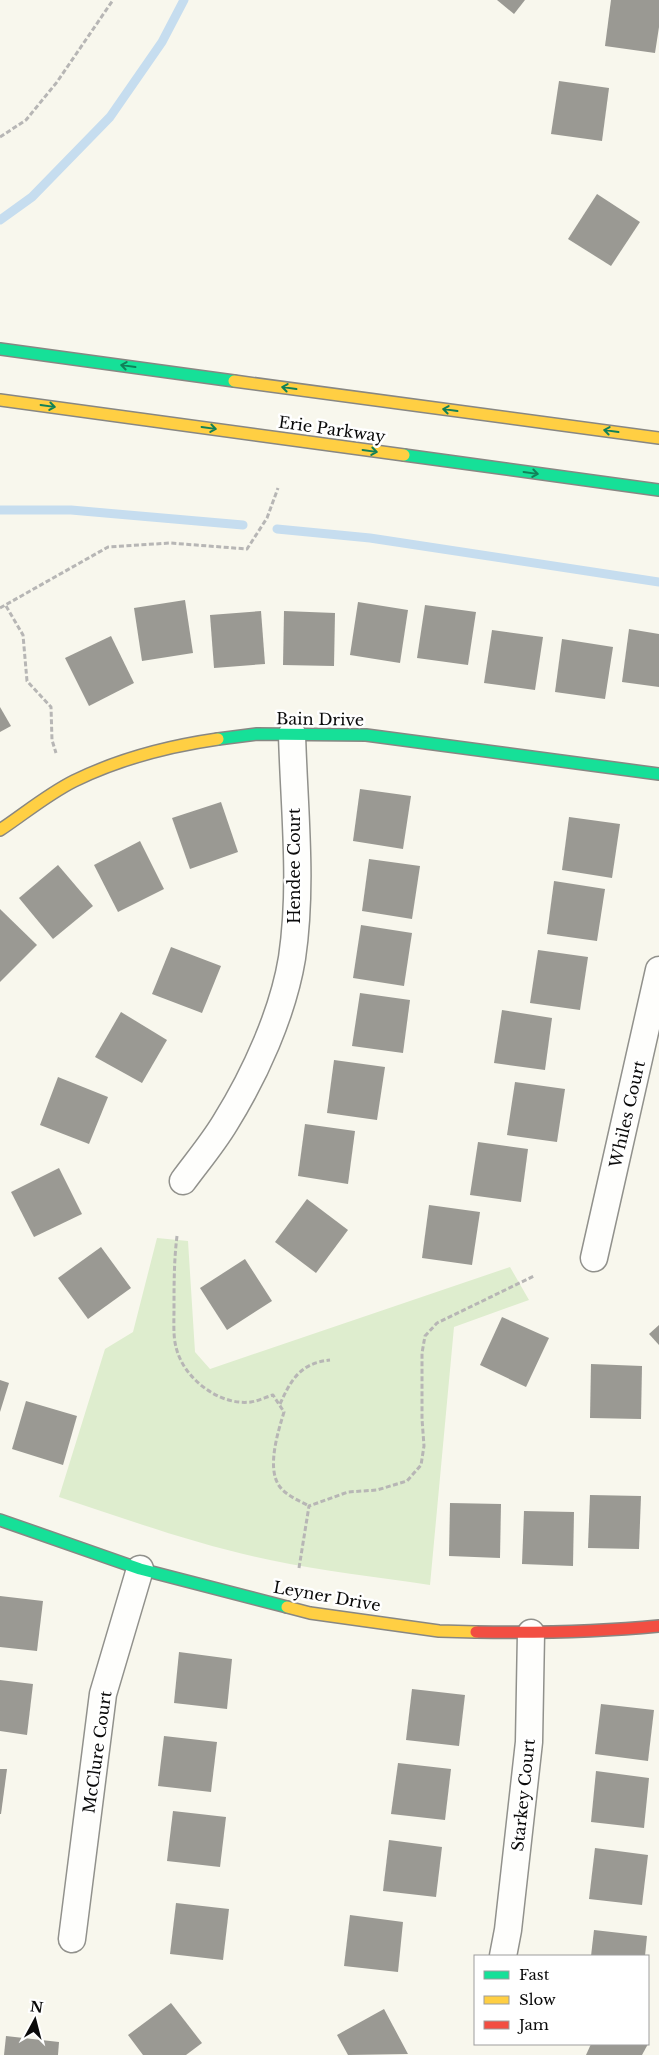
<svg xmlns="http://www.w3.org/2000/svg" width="659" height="2055" font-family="'Libre Baskerville',serif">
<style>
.green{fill:#deedce}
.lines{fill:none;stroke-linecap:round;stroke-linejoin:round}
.stream{stroke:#c6ddef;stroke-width:9}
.building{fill:#9a9993}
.street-casing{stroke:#91918c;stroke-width:29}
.fast-casing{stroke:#888783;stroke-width:14}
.slow-casing{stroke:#888783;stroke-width:14}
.jam-casing{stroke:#888783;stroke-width:14}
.path{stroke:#b7b6b5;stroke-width:3;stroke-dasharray:5 2.5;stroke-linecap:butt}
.street{stroke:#fefefc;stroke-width:26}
.fast{stroke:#16e098;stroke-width:11}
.slow{stroke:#ffcf43;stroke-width:11}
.jam{stroke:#f24e42;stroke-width:11}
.oneway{stroke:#118058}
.labels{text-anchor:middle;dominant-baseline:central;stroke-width:5;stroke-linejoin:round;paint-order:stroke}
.street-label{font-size:16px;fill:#0a0a0a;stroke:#fff}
</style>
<rect width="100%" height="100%" fill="#f8f7ed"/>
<path class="green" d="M157,1238L188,1241L195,1352L210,1369L510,1267L529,1300L454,1327L430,1585C377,1577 323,1571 270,1560C198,1545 128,1520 59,1497L105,1349L133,1332Z"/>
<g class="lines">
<g class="stream">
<polyline points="0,220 32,197 110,117 162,42 184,0"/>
<polyline points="0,510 71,510 243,525"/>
<polyline points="277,529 370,538 659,582"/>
</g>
</g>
<g class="building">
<polygon points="497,0 525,0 514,14"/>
<polygon points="611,0 659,0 659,27 655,53 605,46"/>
<polygon points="559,81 609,88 602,141 551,134"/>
<polygon points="597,194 640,222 611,266 568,239"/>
<polygon points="185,600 193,653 142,661 134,608"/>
<polygon points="358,602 408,610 400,663 350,655"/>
<polygon points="425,605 476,612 468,665 417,658"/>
<polygon points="261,611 265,664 214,668 210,615"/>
<polygon points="284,611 335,613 334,666 283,665"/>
<polygon points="629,629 659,634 659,687 622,682"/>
<polygon points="492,630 543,637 535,690 484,683"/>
<polygon points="111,636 134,683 89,706 65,658"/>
<polygon points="562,639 613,647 605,699 555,692"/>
<polygon points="0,707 11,726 0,732"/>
<polygon points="360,789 411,796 403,849 353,841"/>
<polygon points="221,802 238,852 190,869 172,818"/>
<polygon points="569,817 620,824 612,878 562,870"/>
<polygon points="140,841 164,889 118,912 94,865"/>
<polygon points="369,859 420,866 412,919 362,911"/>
<polygon points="58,865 93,906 53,939 19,898"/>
<polygon points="554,881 605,889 597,941 547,934"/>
<polygon points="0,909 37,945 0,982"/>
<polygon points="361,925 412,933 404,986 353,978"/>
<polygon points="171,947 221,966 202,1013 152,994"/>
<polygon points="538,950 588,957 580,1010 530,1003"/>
<polygon points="360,993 410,1000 403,1053 352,1046"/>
<polygon points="502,1010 552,1018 545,1070 494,1063"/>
<polygon points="121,1012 167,1040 142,1083 95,1057"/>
<polygon points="334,1060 385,1067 377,1120 327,1113"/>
<polygon points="58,1077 108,1097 89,1144 40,1125"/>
<polygon points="515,1082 565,1089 557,1142 507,1135"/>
<polygon points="305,1124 355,1131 348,1184 298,1176"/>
<polygon points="478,1142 528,1149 521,1202 470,1195"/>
<polygon points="59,1168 82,1214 34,1237 11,1192"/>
<polygon points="307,1199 348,1230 316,1273 275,1242"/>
<polygon points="429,1205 480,1212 472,1265 422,1258"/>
<polygon points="101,1247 131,1288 88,1319 58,1278"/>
<polygon points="245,1259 272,1301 227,1330 200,1288"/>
<polygon points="502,1317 549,1338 526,1387 480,1365"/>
<polygon points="659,1325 659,1345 649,1334"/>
<polygon points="591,1364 642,1366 641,1419 590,1418"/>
<polygon points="0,1380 9,1383 0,1412"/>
<polygon points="26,1401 77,1416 63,1465 12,1449"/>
<polygon points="590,1495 641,1496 639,1549 588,1548"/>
<polygon points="450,1503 501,1504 500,1558 449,1556"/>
<polygon points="524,1511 574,1512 573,1566 522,1564"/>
<polygon points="0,1596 43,1601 37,1651 0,1647"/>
<polygon points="179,1652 232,1659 227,1709 174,1703"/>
<polygon points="0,1680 33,1684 27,1735 0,1731"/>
<polygon points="412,1689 465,1695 459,1746 406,1740"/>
<polygon points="601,1704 654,1710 648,1761 595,1754"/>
<polygon points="164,1736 217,1742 211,1792 158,1786"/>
<polygon points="398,1763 451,1769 445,1820 391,1814"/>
<polygon points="0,1769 7,1769 1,1814 0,1814"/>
<polygon points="596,1771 649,1778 644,1828 591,1822"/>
<polygon points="173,1811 226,1817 220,1867 167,1861"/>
<polygon points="389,1840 442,1847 436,1897 383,1891"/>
<polygon points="595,1848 648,1855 642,1905 589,1899"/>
<polygon points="176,1903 229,1909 223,1960 170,1954"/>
<polygon points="350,1915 403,1922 398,1972 344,1966"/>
<polygon points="594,1930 647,1936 645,1956 591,1956"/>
<polygon points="171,2003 202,2043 186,2055 143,2055 128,2035"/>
<polygon points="384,2009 408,2054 348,2055 337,2035"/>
<polygon points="6,2036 59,2042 58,2055 4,2055"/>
<polygon points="591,2044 648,2044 642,2055 586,2055"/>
</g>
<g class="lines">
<defs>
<g id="street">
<path d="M183,1181C197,1162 213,1143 225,1123C255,1075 283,1013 292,958C303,884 294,808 292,734"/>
<polyline points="594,1258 659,970"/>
<polyline points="72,1939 103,1694 140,1569"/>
<polyline points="503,1956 508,1930 529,1742 531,1633"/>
</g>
<g id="fast">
<polyline points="0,349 234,381"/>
<polyline points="404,455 659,490"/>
<polyline points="218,739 257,734 366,735 659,774"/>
<polyline points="0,1520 140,1569 287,1607"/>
</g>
<g id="slow">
<polyline points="234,381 659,438"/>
<polyline points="0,400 404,455"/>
<path d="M0,830C24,814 48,794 74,781C119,759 169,746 218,739"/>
<polyline points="287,1607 310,1613 439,1631 476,1632"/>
</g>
<path id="jam" d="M476,1632C538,1633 598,1632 659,1626"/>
</defs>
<use href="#street" class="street-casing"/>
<use href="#fast" class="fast-casing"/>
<use href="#slow" class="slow-casing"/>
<use href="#jam" class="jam-casing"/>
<g class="path">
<polyline points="0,137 26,120 57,82 113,0"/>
<polyline points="6,606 23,635 27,681 51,707 52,740 56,753"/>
<polyline points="0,608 108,547 170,543 247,549 267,518 278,488"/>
<path d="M177,1236C174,1260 174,1284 174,1309C174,1321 173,1336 176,1347C183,1378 219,1406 251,1402C258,1401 266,1397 273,1395L284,1412C278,1432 266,1469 280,1487C287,1496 300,1501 309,1506"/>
<path d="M280,1404C291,1380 300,1363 330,1360"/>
<polyline points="299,1568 309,1506 348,1492 377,1490 407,1481 421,1465 424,1446 422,1419 422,1353 425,1336 437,1323 534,1276"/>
</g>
<use href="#street" class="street"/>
<use href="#fast" class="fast"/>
<use href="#slow" class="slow"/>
<use href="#jam" class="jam"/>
</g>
<defs><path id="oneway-shaft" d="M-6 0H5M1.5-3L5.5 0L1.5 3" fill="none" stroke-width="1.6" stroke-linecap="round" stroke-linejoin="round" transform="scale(1.25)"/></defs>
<g class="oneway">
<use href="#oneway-shaft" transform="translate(128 366) rotate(-172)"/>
<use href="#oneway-shaft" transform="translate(289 388) rotate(-172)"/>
<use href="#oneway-shaft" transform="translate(48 406) rotate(8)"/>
<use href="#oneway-shaft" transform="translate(450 410) rotate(-172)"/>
<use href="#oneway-shaft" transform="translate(209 428) rotate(8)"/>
<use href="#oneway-shaft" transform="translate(611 431) rotate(-172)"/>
<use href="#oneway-shaft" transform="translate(370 451) rotate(8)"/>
<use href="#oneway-shaft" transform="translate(531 473) rotate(8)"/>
</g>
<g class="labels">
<g class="street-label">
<text transform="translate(332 429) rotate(8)">Erie Parkway</text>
<text transform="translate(320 719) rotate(1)">Bain Drive</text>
<text transform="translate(294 866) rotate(-90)">Hendee Court</text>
<text transform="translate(627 1114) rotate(-77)">Whiles Court</text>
<text transform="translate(327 1596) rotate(10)">Leyner Drive</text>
<text transform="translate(97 1752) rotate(-82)">McClure Court</text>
<text transform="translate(523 1795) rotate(-84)">Starkey Court</text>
</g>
</g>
<rect x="474" y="1955" width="175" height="90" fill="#ffffff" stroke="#9d9d9d"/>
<rect x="484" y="1971" width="25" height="8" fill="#16e098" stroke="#9d9d9d"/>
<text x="519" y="1980" font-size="15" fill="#0a0a0a">Fast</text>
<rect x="484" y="1996" width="25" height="8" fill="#ffcf43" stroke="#9d9d9d"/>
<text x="519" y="2005" font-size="15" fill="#0a0a0a">Slow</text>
<rect x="484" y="2021" width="25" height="8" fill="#f24e42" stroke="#9d9d9d"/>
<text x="519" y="2030" font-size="15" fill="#0a0a0a">Jam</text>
<g transform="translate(35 2020) rotate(7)" stroke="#ffffff" stroke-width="4" paint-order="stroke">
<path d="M0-4L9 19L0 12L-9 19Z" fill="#0a0a0a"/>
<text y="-8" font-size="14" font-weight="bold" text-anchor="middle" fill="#0a0a0a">N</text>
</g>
</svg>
